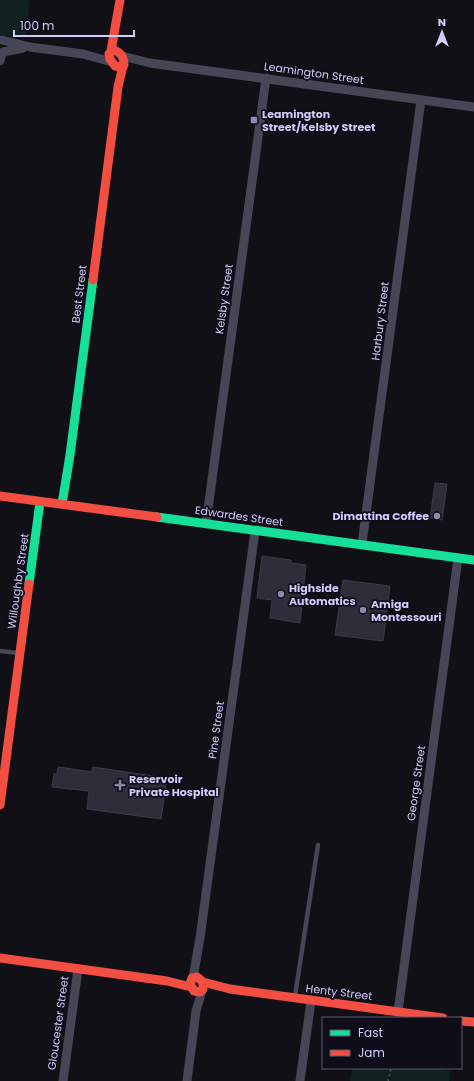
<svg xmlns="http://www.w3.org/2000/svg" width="474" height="1081" font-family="Poppins,sans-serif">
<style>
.green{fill:#112020}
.building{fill:#2f2d39;stroke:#3e3a49}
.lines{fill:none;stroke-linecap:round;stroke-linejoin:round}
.path{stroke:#4b5660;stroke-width:1.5;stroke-dasharray:2 3;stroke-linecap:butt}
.lane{stroke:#474656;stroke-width:4.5}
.street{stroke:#474656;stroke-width:9}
.fast{stroke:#16e098;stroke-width:9}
.jam{stroke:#f24e42;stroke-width:9}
.poi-dot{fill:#8e8aa9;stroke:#0f0d19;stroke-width:1.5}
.labels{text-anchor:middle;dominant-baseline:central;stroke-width:3.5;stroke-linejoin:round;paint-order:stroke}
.street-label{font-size:11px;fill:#d2ccf8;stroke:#0f0d19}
.poi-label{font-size:11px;font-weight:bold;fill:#d2ccf8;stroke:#0f0d19;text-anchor:start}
</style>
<rect width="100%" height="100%" fill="#111016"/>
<g class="green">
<polygon points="0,0 30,0 25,37 0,35"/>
<polygon points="352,1068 430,1068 450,1071 449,1081 350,1081"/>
</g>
<g class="building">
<polygon points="435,483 447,484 442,520 430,518"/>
<polygon points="262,556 291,560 291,563 306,565 300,623 270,618 272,600 257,598"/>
<polygon points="343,580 390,586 383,641 335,635"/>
<polygon points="58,767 92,772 93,767 167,778 161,819 87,809 89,791 52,787 54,774 57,774"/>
</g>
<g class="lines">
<polyline class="path" points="388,1081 391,1068"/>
<g class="lane">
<polyline points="0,651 18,653"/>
<polyline points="295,996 318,845"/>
</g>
<g class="street">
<polyline points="2,40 30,47 83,54 112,62"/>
<polyline points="3,52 23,48"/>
<polyline points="122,56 150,63 474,107"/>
<polyline points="0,61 2,53"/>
<polyline points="206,524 266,78"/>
<polyline points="362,544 421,100"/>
<polyline points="193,978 200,938 255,531"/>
<polyline points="398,1012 458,558"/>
<polyline points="63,1081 78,969"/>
<polyline points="187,1081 196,1011 202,991"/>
<polyline points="300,1081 311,1001"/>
</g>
<g class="fast">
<polyline points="62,504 70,455 93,280"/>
<polyline points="157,517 474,560"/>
<polyline points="29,584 40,502"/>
</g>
<g class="jam">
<path d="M113,50C121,52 124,57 124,65L121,67L115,66L110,59L109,54Z"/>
<polyline points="111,51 120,0"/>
<polyline points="93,280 118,87 123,66"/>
<polyline points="0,496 157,517"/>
<polyline points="0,805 29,584"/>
<polyline points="0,958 167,981 191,987"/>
<polygon points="197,977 203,982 203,989 200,992 194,991 190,984 192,978"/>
<polyline points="203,982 230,989 443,1018"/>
<polyline points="461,1021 474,1022"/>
</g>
</g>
<g class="poi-dot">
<rect x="250" y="116" width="8" height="8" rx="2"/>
<circle cx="437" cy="516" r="4"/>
<circle cx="281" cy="594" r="4"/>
<circle cx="363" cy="610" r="4"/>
<path d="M118 779h4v4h4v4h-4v4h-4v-4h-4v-4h4z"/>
</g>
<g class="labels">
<g class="street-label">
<text transform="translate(314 73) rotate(8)">Leamington Street</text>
<text transform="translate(79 294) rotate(-83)">Best Street</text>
<text transform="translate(224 299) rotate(-82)">Kelsby Street</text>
<text transform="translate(380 321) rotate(-83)">Harbury Street</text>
<text transform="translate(239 516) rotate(8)">Edwardes Street</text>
<text transform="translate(18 581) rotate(-82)">Willoughby Street</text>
<text transform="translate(216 730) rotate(-82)">Pine Street</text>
<text transform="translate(416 783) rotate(-82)">George Street</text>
<text transform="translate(339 992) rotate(7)">Henty Street</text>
<text transform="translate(58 1023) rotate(-82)">Gloucester Street</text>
</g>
<g class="poi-label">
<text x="262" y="114">Leamington<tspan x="262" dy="13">Street/Kelsby Street</tspan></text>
<text x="429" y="516" text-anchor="end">Dimattina Coffee</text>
<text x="289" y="588">Highside<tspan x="289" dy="13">Automatics</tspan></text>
<text x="371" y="604">Amiga<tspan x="371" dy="13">Montessouri</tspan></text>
<text x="129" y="779">Reservoir<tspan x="129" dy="13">Private Hospital</tspan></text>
</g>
</g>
<rect x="322" y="1017" width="140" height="52" fill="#0f0d19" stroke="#5d5972"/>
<rect x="330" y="1030" width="20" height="6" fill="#16e098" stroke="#5d5972"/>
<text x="358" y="1037" font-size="12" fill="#d2ccf8">Fast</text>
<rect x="330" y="1050" width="20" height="6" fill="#f24e42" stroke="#5d5972"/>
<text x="358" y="1057" font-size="12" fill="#d2ccf8">Jam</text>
<g transform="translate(442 32)" stroke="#0f0d19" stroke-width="3" paint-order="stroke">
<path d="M0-3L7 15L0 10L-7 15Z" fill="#d2ccf8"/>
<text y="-6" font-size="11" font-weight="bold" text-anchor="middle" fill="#d2ccf8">N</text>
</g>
<path d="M14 30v6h120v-6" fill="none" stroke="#d2ccf8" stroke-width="2"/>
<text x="20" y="30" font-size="12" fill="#d2ccf8" stroke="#0f0d19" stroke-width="3" paint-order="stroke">100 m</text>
</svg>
